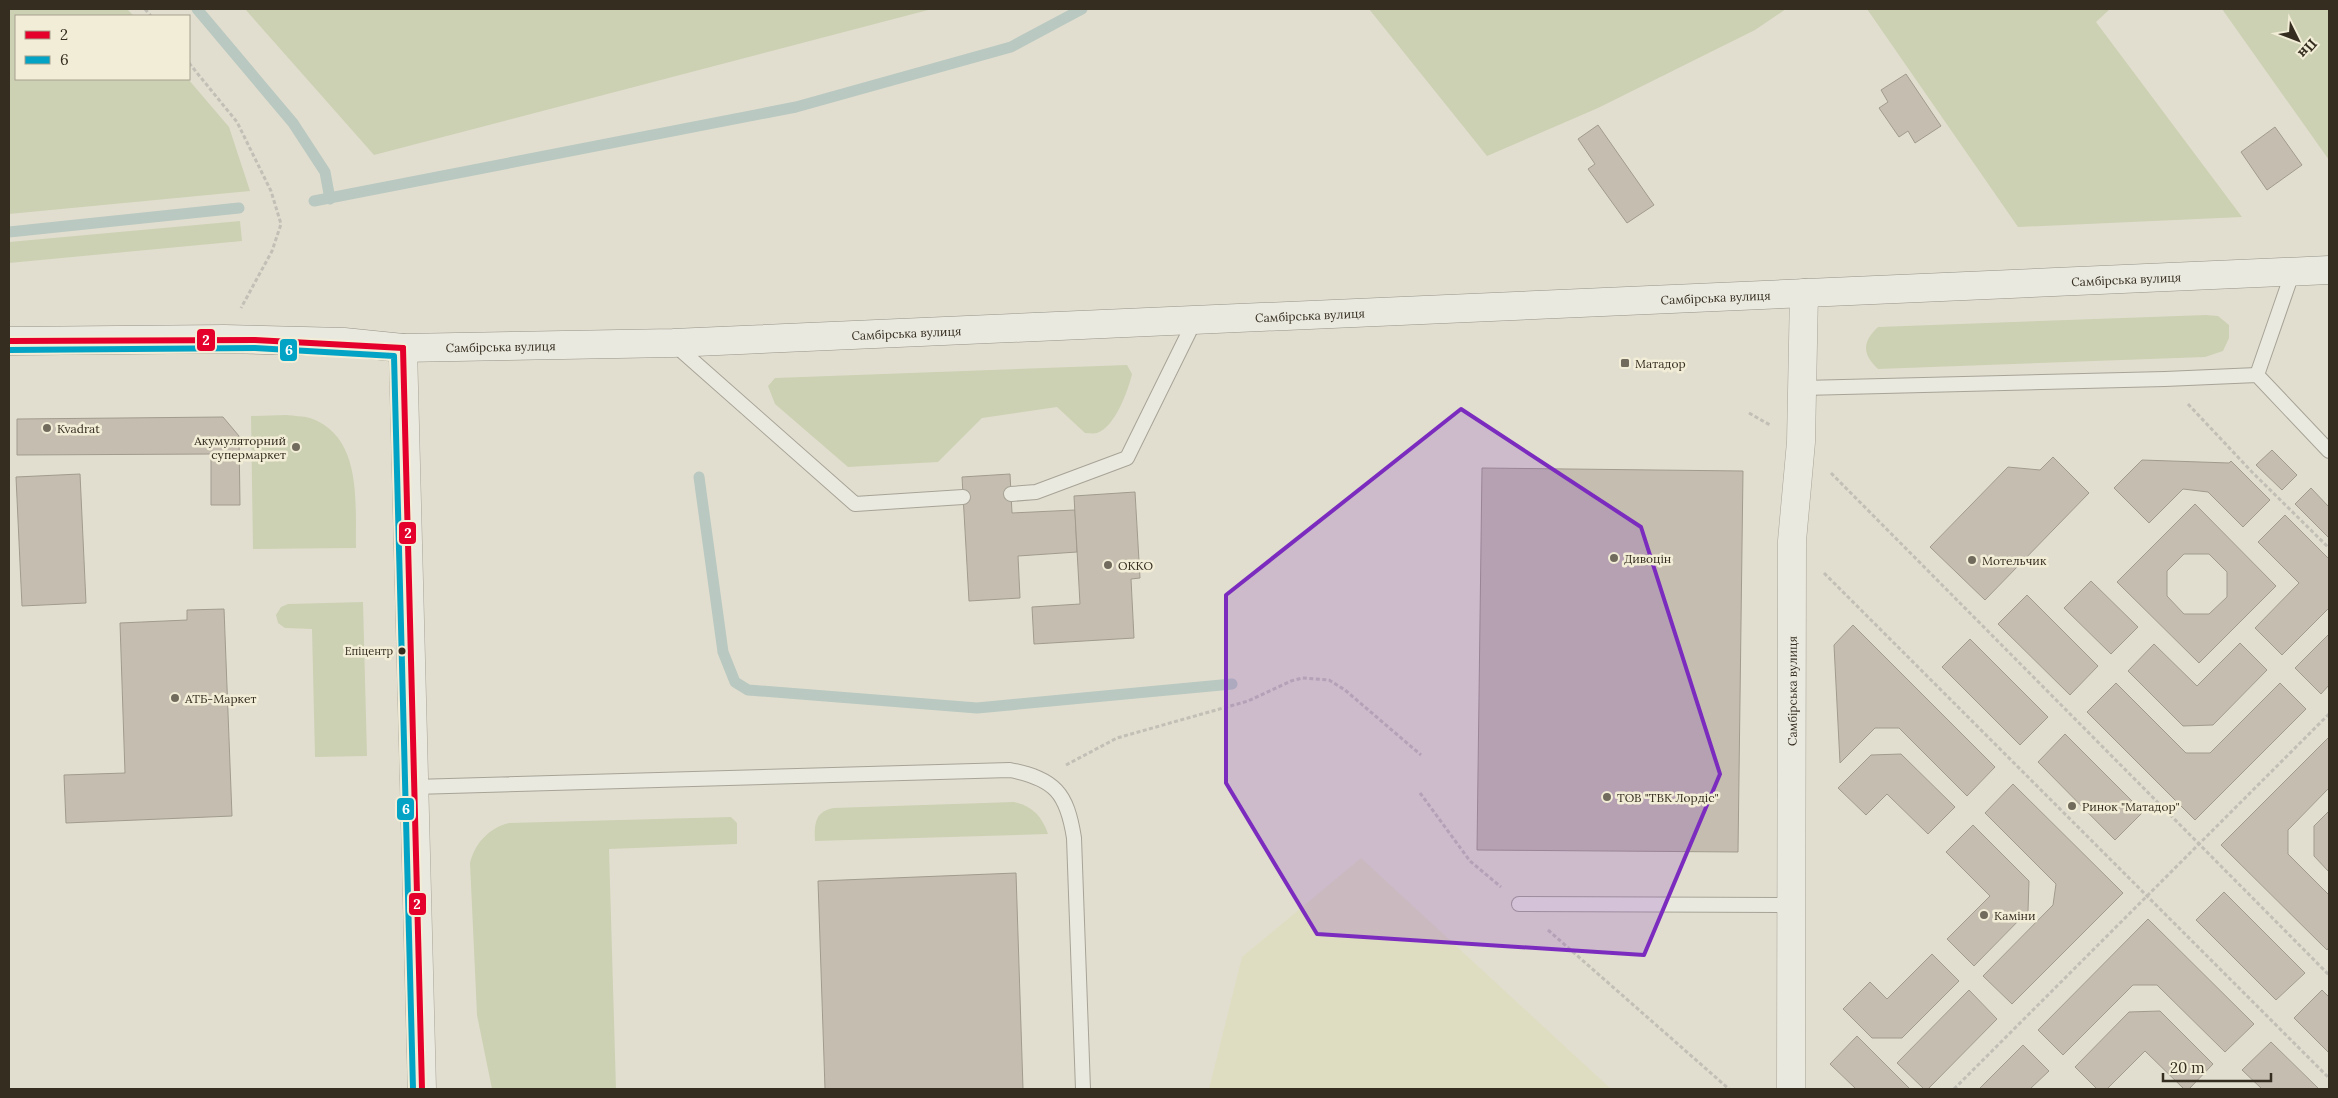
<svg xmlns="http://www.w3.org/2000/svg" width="2338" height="1098" font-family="Lora,serif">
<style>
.farmland{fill:#dfddc1}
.green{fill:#cdd1b3}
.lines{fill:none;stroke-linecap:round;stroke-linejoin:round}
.stream{stroke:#b9c8c0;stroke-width:11}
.building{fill:#c5beb0;stroke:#a19b8e;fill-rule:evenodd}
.service-casing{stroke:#a7a397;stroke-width:16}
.minor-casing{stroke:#a7a397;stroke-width:29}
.tertiary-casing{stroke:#a7a397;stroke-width:29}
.secondary-casing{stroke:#969388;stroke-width:29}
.path{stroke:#c2bfb6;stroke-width:3;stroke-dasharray:4 2.5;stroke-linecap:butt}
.service{stroke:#eae9df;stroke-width:14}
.minor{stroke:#eae9df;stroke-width:28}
.tertiary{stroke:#eae9df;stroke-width:28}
.secondary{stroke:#eae9df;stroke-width:28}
.bus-1-casing{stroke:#f2edd6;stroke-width:10}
.bus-2-casing{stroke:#f2edd6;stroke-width:10}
.bus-1{stroke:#e4002b;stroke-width:6}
.bus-2{stroke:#03a3c5;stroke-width:6}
.marked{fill:#7b2cbf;fill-opacity:0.2;stroke:#7b2cbf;stroke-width:4;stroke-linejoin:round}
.poi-dot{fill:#716b5d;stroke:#f2edd6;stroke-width:2}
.bus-dot{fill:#352d20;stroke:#f2edd6;stroke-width:2}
.labels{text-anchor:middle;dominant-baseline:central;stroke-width:5;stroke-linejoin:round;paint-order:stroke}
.bus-label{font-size:11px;fill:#352d20;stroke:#f2edd6;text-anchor:end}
.street-label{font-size:12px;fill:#352d20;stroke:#f2edd6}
.poi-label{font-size:12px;fill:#352d20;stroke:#f2edd6;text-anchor:start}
.line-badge{stroke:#f2edd6;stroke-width:2}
.badge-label{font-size:14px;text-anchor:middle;font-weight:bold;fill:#fff}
</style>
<rect width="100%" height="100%" fill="#e1decf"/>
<polygon class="farmland" points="1361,858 1611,1089 1209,1089 1242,957"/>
<g class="green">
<polygon points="9,9 127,9 134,16 16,16 16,79 188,79 229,127 250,191 9,214"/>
<polygon points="245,9 932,9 374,155"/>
<polygon points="1369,9 1786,9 1755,30 1598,108 1487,156"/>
<polygon points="1867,9 2110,9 2096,22 2242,217 2018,227"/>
<polygon points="2222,9 2329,9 2329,160"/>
<polygon points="240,221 242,241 9,263 9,242"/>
<path d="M2206,315L2218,316L2229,325V338L2223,351L2205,357L1878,369C1862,354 1862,342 1878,327Z"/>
<path d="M1127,365L1132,374C1128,391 1115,427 1097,433C1094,434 1089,433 1085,433L1057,407L982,418L938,462L848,467L775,404L768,386L775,378Z"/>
<path d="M286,415C294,416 303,416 310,418C363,436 355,504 356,548L253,549L251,416Z"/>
<polygon points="363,602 367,756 315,757 312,629 285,628 278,623 276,615 281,607 288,604"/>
<path d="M1014,802C1032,806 1042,816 1048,834L815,841C814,824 815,812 833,808Z"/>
<path d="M731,817L737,823V844L609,849L616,1089H492L477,1015L470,863C475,843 489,828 509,823Z"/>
</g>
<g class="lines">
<g class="stream">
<polyline points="197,9 293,123 325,172 330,199"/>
<polyline points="314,201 796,107 1011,47 1082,9"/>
<polyline points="9,232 239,208"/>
<polyline points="699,477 723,652 735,682 748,690 977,708 1232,684"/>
</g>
</g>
<g class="building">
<polygon points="1906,74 1941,126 1915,143 1908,131 1899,137 1879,108 1888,102 1881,90"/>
<polygon points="1598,125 1654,205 1627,223 1588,169 1595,164 1578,139"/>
<polygon points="2275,127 2302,165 2267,190 2241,152"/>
<polygon points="223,417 239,436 240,505 211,505 211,454 17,455 17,419"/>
<polygon points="2272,450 2297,475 2282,490 2256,465"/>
<polygon points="2053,457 2089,493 1985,600 1930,547 2008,467 2040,470"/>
<polygon points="2142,460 2229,463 2231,461 2270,500 2243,527 2208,492 2183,489 2149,523 2114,488"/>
<polygon points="1482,468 1743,471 1738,852 1477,850"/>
<polygon points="80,474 86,603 22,606 16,477"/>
<polygon points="1010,474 1012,513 1075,510 1077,552 1018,556 1020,598 969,601 962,477"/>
<polygon points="2311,488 2329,507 2329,538 2295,504"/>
<polygon points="1135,492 1140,578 1131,579 1134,638 1034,644 1032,607 1080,604 1074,496"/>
<path d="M2195,504L2276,586L2199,663L2117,582ZM2184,554H2209L2227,572V597L2209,614H2184L2167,596V571Z"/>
<polygon points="2285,515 2329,559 2329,608 2282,655 2255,628 2299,583 2258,542"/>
<polygon points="2091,581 2138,627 2111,654 2064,608"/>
<polygon points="2027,595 2098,666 2070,695 1998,624"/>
<polygon points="224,609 232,816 66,823 64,775 125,773 120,623 187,620 187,610"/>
<polygon points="1853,625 1995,767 1967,796 1899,728 1875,728 1840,763 1834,645"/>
<polygon points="2329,634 2329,685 2321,694 2295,668"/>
<polygon points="1970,639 2048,717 2020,745 1942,667"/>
<polygon points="2240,643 2267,670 2213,725 2183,726 2128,671 2154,644 2197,686"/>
<polygon points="2116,683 2186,753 2210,753 2280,683 2306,709 2195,820 2087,712"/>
<polygon points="2065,734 2143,812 2115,840 2038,762"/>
<polygon points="2329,737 2329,788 2288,830 2288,854 2329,895 2329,947 2327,950 2221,845"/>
<polygon points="1901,754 1955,807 1928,834 1887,794 1866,815 1838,788 1871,755"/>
<polygon points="2013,784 2123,893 2012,1004 1983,976 2053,905 2056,884 1985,813"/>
<polygon points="2329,811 2329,872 2314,856 2314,826"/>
<polygon points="1973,825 2029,881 2028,911 1974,966 1947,939 1990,896 1946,852"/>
<polygon points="1016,873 1023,1089 825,1089 818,881"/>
<polygon points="2224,892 2305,973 2276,1000 2196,920"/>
<polygon points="2148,919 2254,1024 2225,1052 2157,985 2133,985 2063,1055 2038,1030"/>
<polygon points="1932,954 1959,981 1902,1038 1872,1038 1843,1009 1870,982 1887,999"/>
<polygon points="1969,990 1997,1019 1928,1089 1924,1089 1897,1063"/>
<polygon points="2322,990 2329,997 2329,1053 2294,1018"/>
<polygon points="2160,1011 2213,1064 2189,1089 2184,1089 2145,1051 2107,1089 2097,1089 2075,1067 2129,1012"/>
<polygon points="1857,1036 1910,1089 1856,1089 1830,1064"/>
<polygon points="2271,1042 2319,1089 2262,1089 2242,1070"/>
<polygon points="2023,1045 2049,1071 2030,1089 1979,1089"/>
</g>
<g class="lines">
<defs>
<g id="service">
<polyline points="675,345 855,504 963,497"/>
<polyline points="2257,375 2293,271"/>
<polyline points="1803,388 2165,379 2257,375 2329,451"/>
<polyline points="1011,494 1036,492 1127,458 1195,320"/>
<path d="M414,787L1010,770C1055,779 1067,793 1074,838L1083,1089"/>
<polyline points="1519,904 1791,905"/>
</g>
<g id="minor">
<path id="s1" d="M1791,1089L1792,541L1801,442L1804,293"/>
</g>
<polyline id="tertiary" points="403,348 422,1089"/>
<g id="secondary">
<path id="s2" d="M9,341L224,339L344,342L403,348L673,343L2329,270"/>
</g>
</defs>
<use href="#service" class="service-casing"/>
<use href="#minor" class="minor-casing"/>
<use href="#tertiary" class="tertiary-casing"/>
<use href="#secondary" class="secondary-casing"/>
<g class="path">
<polyline points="145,9 151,16"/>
<polyline points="189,63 237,122 271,191 281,224 272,251 241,308"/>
<polyline points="2188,404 2251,471 2329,548"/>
<polyline points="1749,413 1770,425"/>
<polyline points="1831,473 2329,975"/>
<polyline points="1824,573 2329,1078"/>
<polyline points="1066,765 1117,738 1248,701 1291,681 1302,678 1329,680 1345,690 1421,755"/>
<polyline points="1420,793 1470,861 1501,887"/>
<polyline points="1548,930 1729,1089"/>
<polyline points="1954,1089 2329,714"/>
</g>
<use href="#service" class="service"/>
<use href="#minor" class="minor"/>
<use href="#tertiary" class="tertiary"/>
<use href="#secondary" class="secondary"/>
<defs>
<g id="bus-1">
<polyline points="9,341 255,340 403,348"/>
<polyline points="403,348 422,1089"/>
</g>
<polyline id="bus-2" points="9,350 255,348 394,356 413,1089"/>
</defs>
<use href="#bus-1" class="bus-1-casing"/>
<use href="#bus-2" class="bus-2-casing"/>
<use href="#bus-1" class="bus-1"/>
<use href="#bus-2" class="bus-2"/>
</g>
<path class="marked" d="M1461,409L1641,527L1720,774L1644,955L1317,934L1226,783V595Z"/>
<g class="poi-dot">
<rect x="1620" y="358" width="10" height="10" rx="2.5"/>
<circle cx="47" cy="428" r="5"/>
<circle cx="296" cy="447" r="5"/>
<circle cx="1614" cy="558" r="5"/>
<circle cx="1972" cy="560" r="5"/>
<circle cx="1108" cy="565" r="5"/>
<circle cx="175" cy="698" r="5"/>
<circle cx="1607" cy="797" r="5"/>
<circle cx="2072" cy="806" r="5"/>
<circle cx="1984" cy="915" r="5"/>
</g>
<circle class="bus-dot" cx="402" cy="651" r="4.5"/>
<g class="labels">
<g class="bus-label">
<text x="393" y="651">Епіцентр</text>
</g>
<g class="street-label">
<text stroke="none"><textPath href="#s2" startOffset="2119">Самбірська вулиця</textPath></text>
<text stroke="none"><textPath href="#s2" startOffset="1708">Самбірська вулиця</textPath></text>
<text stroke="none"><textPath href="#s2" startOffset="1302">Самбірська вулиця</textPath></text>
<text stroke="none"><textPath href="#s2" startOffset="898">Самбірська вулиця</textPath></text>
<text stroke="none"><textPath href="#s2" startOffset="492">Самбірська вулиця</textPath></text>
<text stroke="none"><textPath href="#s1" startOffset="398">Самбірська вулиця</textPath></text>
</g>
<g class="poi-label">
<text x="1635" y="363">Матадор</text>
<text x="57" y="428">Kvadrat</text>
<text x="286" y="440" text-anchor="end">Акумуляторний<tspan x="286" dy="14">супермаркет</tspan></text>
<text x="1624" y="558">Дивоцін</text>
<text x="1982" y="560">Мотельчик</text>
<text x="1118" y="565">ОККО</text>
<text x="185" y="698">АТБ-Маркет</text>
<text x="1617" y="797">ТОВ "ТВК Лордіс"</text>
<text x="2082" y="806">Ринок "Матадор"</text>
<text x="1994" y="915">Каміни</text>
</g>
</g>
<g class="line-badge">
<rect x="196" y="328" width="20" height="24" rx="5" fill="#e4002b"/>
<rect x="279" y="338" width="19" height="24" rx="5" fill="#03a3c5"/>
<rect x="398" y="521" width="19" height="24" rx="5" fill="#e4002b"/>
<rect x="396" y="797" width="19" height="24" rx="5" fill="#03a3c5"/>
<rect x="408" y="892" width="19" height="24" rx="5" fill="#e4002b"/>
</g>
<g class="badge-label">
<text x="206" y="345">2</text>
<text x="289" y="355">6</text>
<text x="408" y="538">2</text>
<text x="406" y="814">6</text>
<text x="417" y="909">2</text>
</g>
<rect width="2338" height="1098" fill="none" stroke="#352d20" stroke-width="20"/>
<rect x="15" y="15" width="175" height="65" fill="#f2edd6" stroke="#a6a08d"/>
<rect x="25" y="31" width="25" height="8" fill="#e4002b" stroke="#a6a08d"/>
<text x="60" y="40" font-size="15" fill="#352d20">2</text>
<rect x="25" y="56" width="25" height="8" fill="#03a3c5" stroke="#a6a08d"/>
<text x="60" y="65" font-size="15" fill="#352d20">6</text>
<g transform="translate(2298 40) rotate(132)" stroke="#f2edd6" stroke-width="4" paint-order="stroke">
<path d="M0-4L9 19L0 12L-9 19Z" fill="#352d20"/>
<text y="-8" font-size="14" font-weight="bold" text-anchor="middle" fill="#352d20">Пн</text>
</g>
<path d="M2163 1073v8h108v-8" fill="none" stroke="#352d20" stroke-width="2.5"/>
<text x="2170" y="1073" font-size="15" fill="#352d20" stroke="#f2edd6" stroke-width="4" paint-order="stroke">20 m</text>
</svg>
